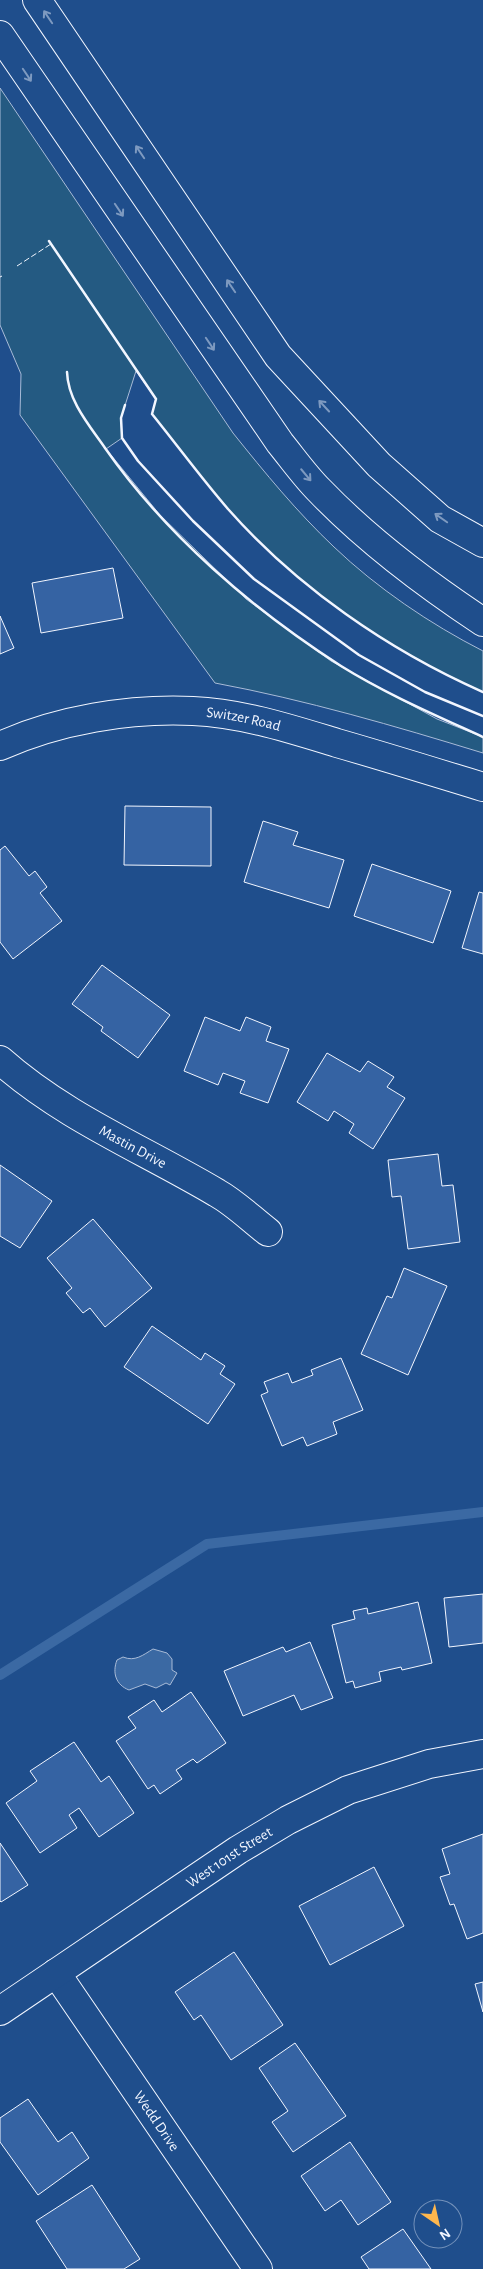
<svg xmlns="http://www.w3.org/2000/svg" width="483" height="2269" font-family="'Alegreya Sans',sans-serif">
<style>
.green{fill:#245a82;stroke:#a8bbd7}
.water{fill:#3b69a3;stroke:#a8bbd7}
.lines{fill:none;stroke-linecap:round;stroke-linejoin:round}
.stream{stroke:#3b69a3;stroke-width:10}
.building{fill:#3563a3;stroke:#f2f6ff}
.minor-casing{stroke:#f2f6ff;stroke-width:30}
.highway-casing{stroke:#f2f6ff;stroke-width:30}
.minor{stroke:#1f4e8c;stroke-width:28}
.highway{stroke:#1f4e8c;stroke-width:28}
.fence{stroke:#f2f6ff;stroke-width:1;stroke-dasharray:6 2.5;stroke-linecap:butt}
.wall{stroke:#f2f6ff;stroke-width:2.5}
.oneway{stroke:#7e9ac0}
.labels{text-anchor:middle;dominant-baseline:central;stroke-width:4;stroke-linejoin:round;paint-order:stroke}
.street-label{font-size:15px;fill:#f2f6ff;stroke:#1f4e8c}
</style>
<rect width="100%" height="100%" fill="#1f4e8c"/>
<path class="green" d="M0,88L233,433C265,473 297,512 334,547C377,588 430,624 483,651V692C388,650 297,587 228,509C202,479 177,445 152,414L156,399L136,371L121,418L122,438L106,449L160,515L246,599L331,661L437,719L483,737V753C395,726 306,700 215,683L20,415L21,374L0,325Z"/>
<path class="water" d="M153,1649L167,1653L172,1659V1670L177,1673L170,1685L166,1683L156,1688L145,1684L129,1690C116,1685 112,1673 117,1660L123,1657C135,1662 143,1655 153,1649Z"/>
<g class="lines">
<polyline class="stream" points="0,1675 207,1544 483,1512"/>
</g>
<g class="building">
<polygon points="113,568 123,618 41,633 32,583"/>
<polygon points="0,616 14,648 0,654"/>
<polygon points="125,806 211,807 211,866 124,865"/>
<polygon points="263,821 298,832 293,845 344,860 329,908 244,882"/>
<polygon points="5,846 29,876 35,871 47,887 40,893 62,921 13,959 0,942 0,850"/>
<polygon points="372,864 451,891 433,943 354,916"/>
<polygon points="479,892 483,893 483,954 462,948"/>
<polygon points="102,965 170,1015 138,1058 101,1031 103,1027 72,1004"/>
<polygon points="205,1017 240,1031 246,1017 271,1027 266,1041 289,1049 268,1103 240,1093 245,1081 223,1073 218,1085 184,1071"/>
<polygon points="327,1053 360,1072 368,1061 394,1077 387,1087 405,1098 373,1149 349,1133 354,1124 334,1111 328,1121 297,1102"/>
<polygon points="438,1154 442,1186 453,1185 460,1242 408,1249 401,1196 392,1197 388,1160"/>
<polygon points="0,1165 52,1201 20,1248 0,1236"/>
<polygon points="93,1219 152,1288 105,1327 90,1308 83,1313 66,1293 72,1288 47,1258"/>
<polygon points="404,1268 447,1286 408,1375 361,1354 387,1296 392,1298"/>
<polygon points="152,1326 201,1360 205,1353 225,1366 220,1374 235,1384 208,1424 124,1367"/>
<polygon points="341,1358 363,1410 333,1422 337,1434 307,1446 303,1437 282,1446 261,1395 268,1392 264,1382 288,1373 292,1383 313,1375 311,1370"/>
<polygon points="483,1594 483,1643 449,1647 444,1598"/>
<polygon points="418,1602 432,1663 402,1670 401,1667 379,1672 381,1681 355,1688 353,1681 346,1683 332,1625 355,1619 353,1611 367,1608 368,1614"/>
<polygon points="310,1642 333,1698 301,1710 294,1695 243,1716 224,1671 283,1647 286,1652"/>
<polygon points="191,1692 226,1743 197,1763 193,1759 176,1770 182,1779 160,1794 154,1785 148,1789 116,1741 136,1728 128,1717 154,1700 162,1712"/>
<polygon points="74,1742 101,1782 109,1776 134,1813 99,1837 79,1808 69,1815 77,1828 40,1853 6,1803 37,1781 30,1771"/>
<polygon points="483,1834 483,1933 467,1939 454,1904 450,1905 440,1877 450,1874 442,1849"/>
<polygon points="0,1843 28,1885 1,1902 0,1901"/>
<polygon points="374,1867 404,1926 330,1965 299,1906"/>
<polygon points="234,1952 283,2025 231,2060 201,2015 194,2020 175,1992"/>
<polygon points="483,1982 483,2012 475,1984"/>
<polygon points="295,2043 346,2116 293,2152 272,2122 288,2111 259,2068"/>
<polygon points="28,2099 58,2142 72,2132 89,2158 38,2195 0,2142 0,2118"/>
<polygon points="350,2142 391,2202 358,2225 341,2200 325,2211 301,2176"/>
<polygon points="92,2185 140,2259 124,2269 67,2269 36,2221"/>
<polygon points="403,2229 431,2269 369,2269 361,2257"/>
</g>
<g class="lines">
<defs>
<g id="minor">
<path id="s1" d="M0,746C58,720 129,708 193,711C242,713 291,729 337,743C386,757 434,772 483,787"/>
<path id="s2" d="M0,1060C64,1117 143,1149 217,1193C235,1203 251,1219 268,1232"/>
<path id="s3" d="M56,1973L258,2269"/>
<path id="s4" d="M0,2011L238,1850L288,1820L348,1790L429,1764L483,1754"/>
</g>
<g id="highway">
<polyline points="37,0 278,356 379,465 440,519 483,543"/>
<path d="M0,35L280,443C293,459 305,476 319,490C368,541 424,583 483,622"/>
</g>
</defs>
<use href="#minor" class="minor-casing"/>
<use href="#highway" class="highway-casing"/>
<use href="#minor" class="minor"/>
<use href="#highway" class="highway"/>
<g class="fence">
<polyline points="17,266 51,244"/>
<polyline points="0,277 2,276"/>
</g>
<g class="wall">
<path d="M49,241L156,399L152,414C177,445 202,479 228,509C297,587 388,650 483,692"/>
<path d="M67,372C68,401 89,425 105,448C166,535 252,609 341,666C386,694 435,715 483,737"/>
<polyline points="125,405 121,418 122,438 138,461 193,521 254,579 359,655 425,692 483,716"/>
</g>
</g>
<defs><path id="oneway-shaft" d="M-6 0H5M1.5-3L5.5 0L1.5 3" fill="none" stroke-width="1.6" stroke-linecap="round" stroke-linejoin="round" transform="scale(1.25)"/></defs>
<g class="oneway">
<use href="#oneway-shaft" transform="translate(48 17) rotate(-124)"/>
<use href="#oneway-shaft" transform="translate(27 75) rotate(56)"/>
<use href="#oneway-shaft" transform="translate(140 152) rotate(-124)"/>
<use href="#oneway-shaft" transform="translate(119 210) rotate(56)"/>
<use href="#oneway-shaft" transform="translate(231 286) rotate(-124)"/>
<use href="#oneway-shaft" transform="translate(210 344) rotate(56)"/>
<use href="#oneway-shaft" transform="translate(324 406) rotate(-133)"/>
<use href="#oneway-shaft" transform="translate(306 475) rotate(50)"/>
<use href="#oneway-shaft" transform="translate(441 518) rotate(-145)"/>
</g>
<g class="labels">
<g class="street-label">
<text stroke="none"><textPath href="#s1" startOffset="249">Switzer Road</textPath></text>
<text stroke="none"><textPath href="#s2" startOffset="159">Mastin Drive</textPath></text>
<text stroke="none"><textPath href="#s4" startOffset="276">West 101st Street</textPath></text>
<text stroke="none"><textPath href="#s3" startOffset="179">Wedd Drive</textPath></text>
</g>
</g>
<g transform="translate(438 2224) rotate(146)"><circle r="24" fill="#1f4e8c" stroke="#7391ba"/>
<path d="M0-4L9 19L0 12L-9 19Z" fill="#ffb74d"/>
<text y="-8" font-size="14" font-weight="bold" text-anchor="middle" fill="#f2f6ff">N</text>
</g>
</svg>
